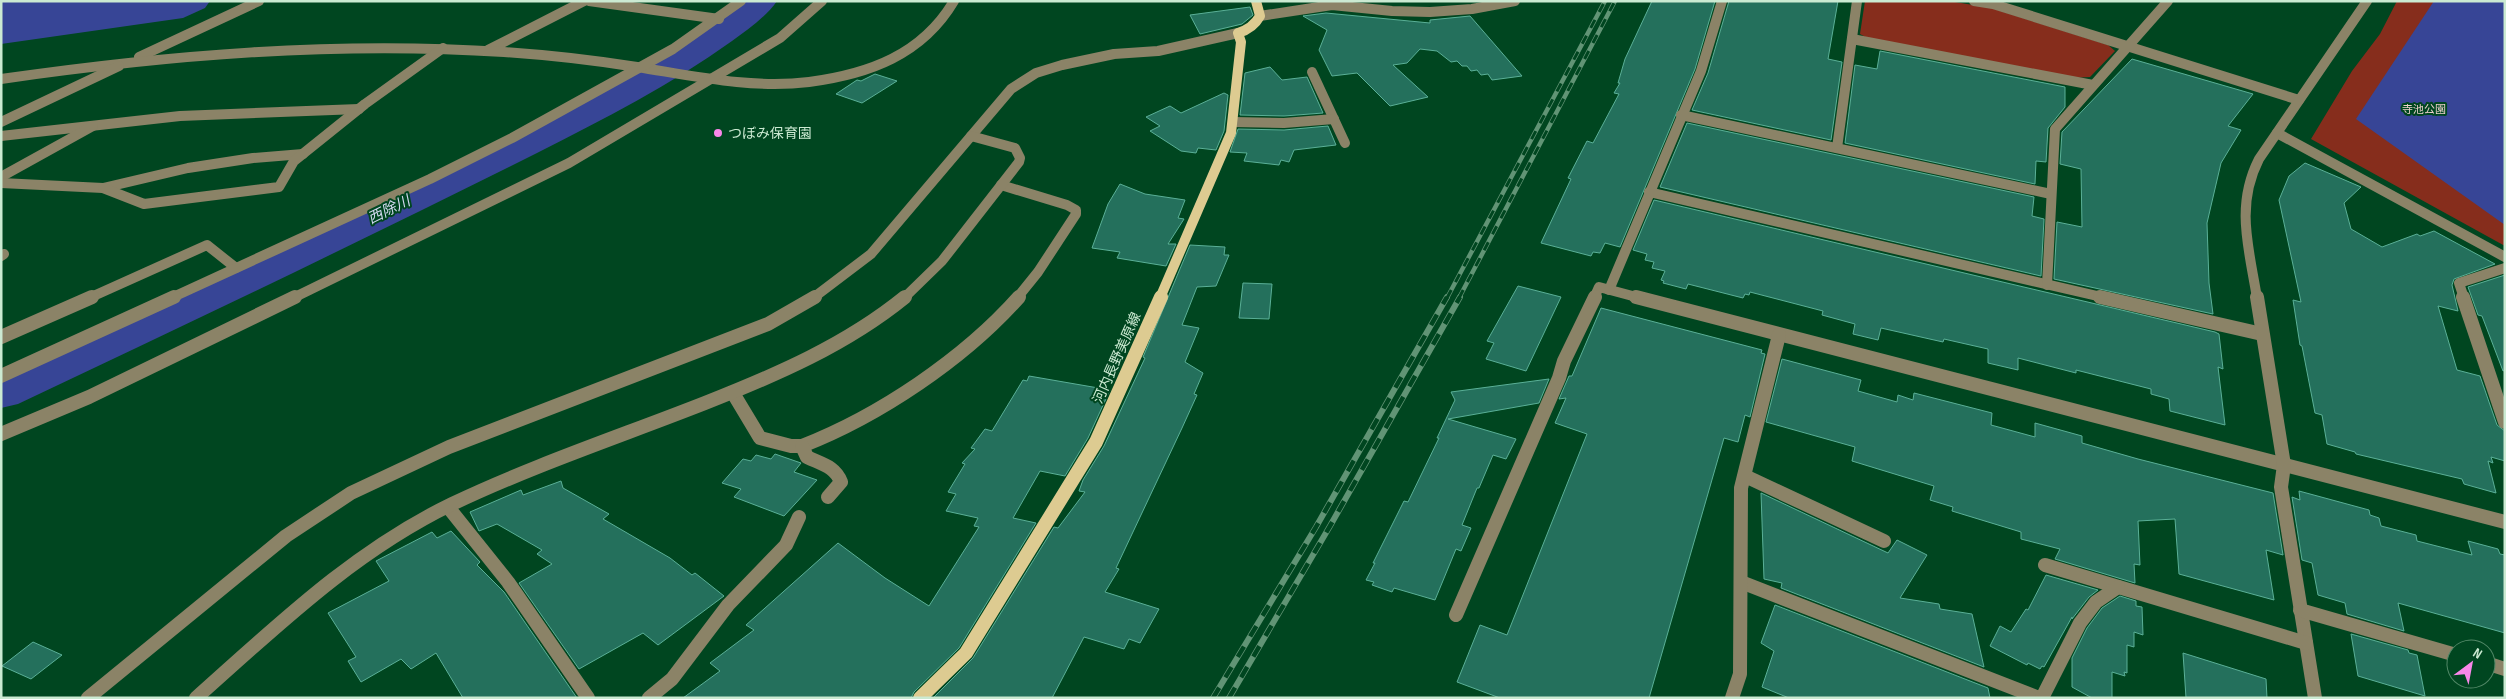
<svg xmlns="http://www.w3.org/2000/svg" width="2506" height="699" font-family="'Sofia Sans Condensed','Noto Sans JP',sans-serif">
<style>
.green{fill:#862d1c}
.water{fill:#374596}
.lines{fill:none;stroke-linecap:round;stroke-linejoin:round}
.river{fill:#374596;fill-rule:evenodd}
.building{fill:#24705c;stroke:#5ab097}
.minor-far1{stroke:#8b8367;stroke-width:10}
.minor{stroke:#8b8367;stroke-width:14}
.major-far1{stroke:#ddcb91;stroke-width:10}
.major{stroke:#ddcb91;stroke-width:14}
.rail-far1-casing{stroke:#619475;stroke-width:4.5}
.rail-casing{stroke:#619475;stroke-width:6}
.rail-far1{stroke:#004620;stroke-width:3;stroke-dasharray:9;stroke-linecap:butt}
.rail{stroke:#004620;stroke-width:4.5;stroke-dasharray:12;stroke-linecap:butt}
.poi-dot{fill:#f987e9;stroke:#004620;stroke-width:2}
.labels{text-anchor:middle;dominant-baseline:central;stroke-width:4;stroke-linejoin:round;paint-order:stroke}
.far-park-label{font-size:11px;fill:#edd1cb;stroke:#004620}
.poi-label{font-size:14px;fill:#cbead2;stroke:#004620;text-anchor:start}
.street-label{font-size:14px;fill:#cbead2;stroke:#004620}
.water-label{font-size:15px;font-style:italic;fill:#d2d9f0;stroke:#004620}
</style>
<rect width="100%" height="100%" fill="#004620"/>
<g class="green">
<polygon points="1865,1 1949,1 1991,8 2108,45 2115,51 2090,77 2073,78 1871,40 1860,34"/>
<polygon points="2397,1 2505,1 2505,246 2311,139 2352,71 2380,34"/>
</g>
<g class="water">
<polygon points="1,1 210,1 205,8 183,18 1,44"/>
<polygon points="2434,1 2505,1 2505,225 2356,119"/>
</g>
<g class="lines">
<path class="river" d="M741,1H777C766,17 747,30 732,41C671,85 604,119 537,153C365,239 192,322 18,404L1,408V373C157,304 313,233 466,158C561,111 658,68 741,1Z"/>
</g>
<g class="building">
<polygon points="1652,1 1715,1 1695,69 1620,247 1605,243 1600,253 1593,252 1591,256 1541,243 1571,179 1568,178 1587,141 1593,143 1619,94 1614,93 1620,83 1618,83 1625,59"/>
<polygon points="1729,1 1838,1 1828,59 1842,62 1831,140 1692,110 1708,73"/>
<polygon points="1250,7 1253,15 1242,24 1200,34 1190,15"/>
<polygon points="1326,13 1430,23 1430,20 1470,16 1522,76 1492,80 1488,74 1481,75 1477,70 1471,71 1467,66 1462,66 1457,61 1451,62 1437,51 1420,49 1407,63 1393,65 1428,97 1390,106 1357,73 1332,76 1319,50 1327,30 1303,16"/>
<polygon points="1880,51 2065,87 2065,107 2048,128 2046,162 2036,161 2035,184 1845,143 1855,65 1877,69"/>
<polygon points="2132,59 2253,94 2228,126 2241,130 2221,163 2207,223 2209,283 2213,314 2054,279 2057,222 2082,227 2081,169 2060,164 2062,132"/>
<polygon points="1270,67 1282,80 1307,77 1323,113 1284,116 1240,115 1245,73"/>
<polygon points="875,74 897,81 862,103 836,94 857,80 861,81"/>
<polygon points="1224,93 1228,95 1224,131 1216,150 1198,148 1196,153 1181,151 1150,131 1160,126 1146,117 1170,106 1181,113"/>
<polygon points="1687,123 2034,197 2032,216 2044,219 2041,276 1660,187"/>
<polygon points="1328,126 1336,145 1294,150 1289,162 1281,160 1279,165 1244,161 1247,153 1230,152 1238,129 1284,130"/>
<polygon points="2305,163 2361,187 2344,203 2351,229 2382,247 2417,234 2420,236 2434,231 2495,264 2454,279 2452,285 2458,311 2438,306 2457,370 2480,376 2497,425 2505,431 2505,461 2491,457 2493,463 2488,461 2496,493 2464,484 2462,479 2356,454 2355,452 2327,444 2322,415 2315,413 2302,346 2300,345 2293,300 2301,302 2279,200 2289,176"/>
<polygon points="1120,184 1145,194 1185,200 1178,218 1184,219 1168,244 1176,244 1166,266 1117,258 1120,252 1092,248 1108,204"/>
<polygon points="1654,200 2215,332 2219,334 2223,369 2218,367 2225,425 2170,411 2169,399 2151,394 2151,389 2076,370 2076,373 2018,358 2018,370 1988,363 1988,349 1944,339 1943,342 1881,328 1878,340 1853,334 1855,324 1822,315 1823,311 1750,292 1749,295 1745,294 1743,298 1688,284 1686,289 1663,283 1664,281 1661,280 1665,271 1652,268 1654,262 1645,260 1647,254 1633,250"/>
<polygon points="1190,245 1225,247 1224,255 1229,255 1216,286 1197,287 1182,325 1199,328 1185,362 1203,373 1194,394 1197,395 1182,428 1116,568 1119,569 1105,592 1159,609 1140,643 1129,639 1124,649 1084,637 1052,698 933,698 973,658 1054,527 1058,528 1085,492 1079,491 1083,480 1104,446 1145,358 1143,357"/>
<polygon points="2505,275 2505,370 2503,371 2482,316 2478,315 2468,287"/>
<polygon points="1243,283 1272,284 1269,319 1239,318"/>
<polygon points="1518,286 1561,297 1526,371 1486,359 1494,343 1487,341"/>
<polygon points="1601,308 1762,350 1761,353 1765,354 1750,417 1745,415 1738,442 1724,438 1649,698 1500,698 1457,682 1480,625 1507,635 1587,434 1555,423 1566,398 1559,399 1569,376 1572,376"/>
<polygon points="1782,359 1861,380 1858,391 1897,402 1898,395 1913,400 1914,393 1992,413 1991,425 2035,437 2035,423 2082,436 2082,443 2138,459 2273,493 2283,555 2266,550 2274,600 2179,574 2175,519 2138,521 2140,565 2134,564 2135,583 2055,559 2060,549 2021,539 2021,532 1952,511 1953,507 1930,500 1934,486 1852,461 1855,447 1766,422"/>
<polygon points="1029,376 1110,390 1088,438 1065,476 1040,471 1013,518 1036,523 959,648 914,692 911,698 683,698 720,671 710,663 754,630 746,625 838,543 885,578 929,606 979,527 974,526 978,518 946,511 956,494 948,492 965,464 962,463 975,449 971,448 985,429 992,431 1023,380 1027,381"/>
<polygon points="1549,379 1539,403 1448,419 1516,439 1506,459 1493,455 1479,488 1477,488 1462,525 1471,528 1461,551 1456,549 1435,600 1394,588 1392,592 1372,585 1374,582 1366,580 1375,563 1373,563 1404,501 1408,502 1439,438 1437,438 1455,400 1451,392"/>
<polygon points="775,454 801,463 794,472 817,480 784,516 734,497 741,489 722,483 743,459 751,461 756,455 771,459"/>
<polygon points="561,481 563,488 609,514 603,519 670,558 692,575 695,573 724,596 658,645 643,633 579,669 519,583 552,564 537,554 542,550 497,524 479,531 470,512 521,490 523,495"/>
<polygon points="2299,491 2369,510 2370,515 2379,518 2381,526 2416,535 2417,541 2472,555 2468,541 2498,549 2500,554 2505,555 2505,633 2398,603 2404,631 2347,614 2345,603 2318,595 2312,563 2302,560 2292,497 2300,500"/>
<polygon points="1761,493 1888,553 1897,540 1927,555 1900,598 1939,604 1940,609 1972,614 1984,667 1781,588 1782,583 1764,579"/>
<polygon points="451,531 480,562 477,565 504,592 577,698 463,698 436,653 411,669 401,659 361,682 348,661 356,657 328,613 389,581 376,561 432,532 437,538"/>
<polygon points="2046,575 2098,590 2089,597 2072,619 2072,617 2044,667 2042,666 2040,669 2028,663 2027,665 1990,646 2000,626 2011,632 2026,609 2028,610"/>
<polygon points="2120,596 2136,601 2136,606 2142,607 2143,635 2134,632 2134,647 2127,645 2127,673 2124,672 2125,676 2112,672 2112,698 2092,698 2072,687 2072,658 2087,628 2102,608"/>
<polygon points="1775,605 1988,688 1990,698 1789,698 1762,687 1774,651 1761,643"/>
<polygon points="2351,634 2408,650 2409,653 2417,655 2425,696 2358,676"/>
<polygon points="33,642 62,655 31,679 2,666"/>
<polygon points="2183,653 2266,679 2267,698 2186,698"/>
</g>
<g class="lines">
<g class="minor-far1">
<polyline points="589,1 719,19"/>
<polyline points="1974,1 1993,4 2299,100"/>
<polyline points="1260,16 1332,5 1392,11 1430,12 1472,9 1515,1"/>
<polyline points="1852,39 2093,85"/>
<polyline points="488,50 584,1"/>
<polyline points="139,57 259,1"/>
<polyline points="1312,72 1345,143"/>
<path d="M1,79C168,55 335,41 504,52C549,55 593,60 637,67C694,76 751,89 809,82C869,74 922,55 954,1"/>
<polyline points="1681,115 2051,194"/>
<polyline points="1,122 119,66"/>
<polyline points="1233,122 1284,123 1334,119"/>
<polyline points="2277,133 2505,257"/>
<polyline points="1,136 180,116 359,109"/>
<polyline points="1837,148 1857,1"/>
<polyline points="1,177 93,126"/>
<polyline points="1,183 103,188 188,168 253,158 303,154"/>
<polyline points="1001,185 1067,205 1076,210 1076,214 1038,272 1017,298"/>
<polyline points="103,188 144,204 279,187 294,161 365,104 443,48"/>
<polyline points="1649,192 2106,298"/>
<polyline points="1,256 4,254"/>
<polyline points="2047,285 2055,129 2168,1"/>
<polyline points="1609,290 1701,71 1722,1"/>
<polyline points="89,298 207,245 236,268"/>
<polyline points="171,298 430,179 512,138 673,49 741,1"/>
<polyline points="293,298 569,163 780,38 822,1"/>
<polyline points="813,298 871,254 1011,89 1036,73 1062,65 1114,54 1158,51 1238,33"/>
<polyline points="904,298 942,261 1019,162 1020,158 1015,148 971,136"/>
<polyline points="1594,298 1599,287 1640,298"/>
<path d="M2257,298C2249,248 2235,206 2259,159L2367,1"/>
<polyline points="2464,298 2459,283 2505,268"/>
</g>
<g class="minor">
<polyline points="1636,297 2505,522"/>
<polyline points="2100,297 2262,334"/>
<polyline points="2257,297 2284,465 2281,487 2315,698"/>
<polyline points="2463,297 2505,422"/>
<polyline points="1,337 92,297"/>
<polyline points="1,376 174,297"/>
<path d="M733,393L760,438L791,446H802C879,416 964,359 1019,297"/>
<polyline points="1,434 89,397 295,297"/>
<path d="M802,446L807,457C821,464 835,466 841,482L828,497"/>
<polyline points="1745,476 1884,541"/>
<polyline points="448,507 508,582 588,698"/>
<polyline points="2045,565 2306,643"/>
<polyline points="1741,582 2039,698"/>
<polyline points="2300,610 2456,655"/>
<polyline points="1456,615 1559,378 1564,361 1595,297"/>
<polyline points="2486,663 2505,669"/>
<polyline points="88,698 286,536 351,493 449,447 768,324 815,297"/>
<path d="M196,698C277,626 353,552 452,504C534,465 621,436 705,403C776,375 846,345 905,297"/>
<polyline points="649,698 672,679 728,605 786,545 799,517"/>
<polyline points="1732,698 1740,674 1741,488 1779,335"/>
<polyline points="2042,698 2080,623 2096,602 2118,587"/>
</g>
<path class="major-far1" d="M1160,298L1231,133L1241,42L1238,33C1248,30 1255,25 1260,16L1256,1"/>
<polyline class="major" points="920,698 966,653 1096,442 1161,297"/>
<defs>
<g id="rail-far1">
<polyline points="1447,298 1605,1"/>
<polyline points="1459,298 1615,1"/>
</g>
<g id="rail">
<polyline points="1213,698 1316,527 1447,297"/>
<polyline points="1229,698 1330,526 1460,297"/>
</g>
</defs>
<use href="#rail-far1" class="rail-far1-casing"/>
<use href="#rail" class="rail-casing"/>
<use href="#rail-far1" class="rail-far1"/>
<use href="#rail" class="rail"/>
</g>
<circle class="poi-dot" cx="718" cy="133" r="5"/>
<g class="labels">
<g class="far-park-label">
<text x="2424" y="109">寺池公園</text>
</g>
<g class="poi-label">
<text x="728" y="133">つぼみ保育園</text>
</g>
<g class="street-label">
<text transform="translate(1117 358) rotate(-66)">河内長野美原線</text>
</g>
<g class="water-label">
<text transform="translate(389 210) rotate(-26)">西除川</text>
</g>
</g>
<rect width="2506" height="699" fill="none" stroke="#cbead2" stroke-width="5"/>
<g transform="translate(2471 664) rotate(32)"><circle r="24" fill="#004620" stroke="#518867"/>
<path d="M0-4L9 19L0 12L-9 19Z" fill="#f987e9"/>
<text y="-8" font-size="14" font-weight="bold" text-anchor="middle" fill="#cbead2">N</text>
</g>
</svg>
